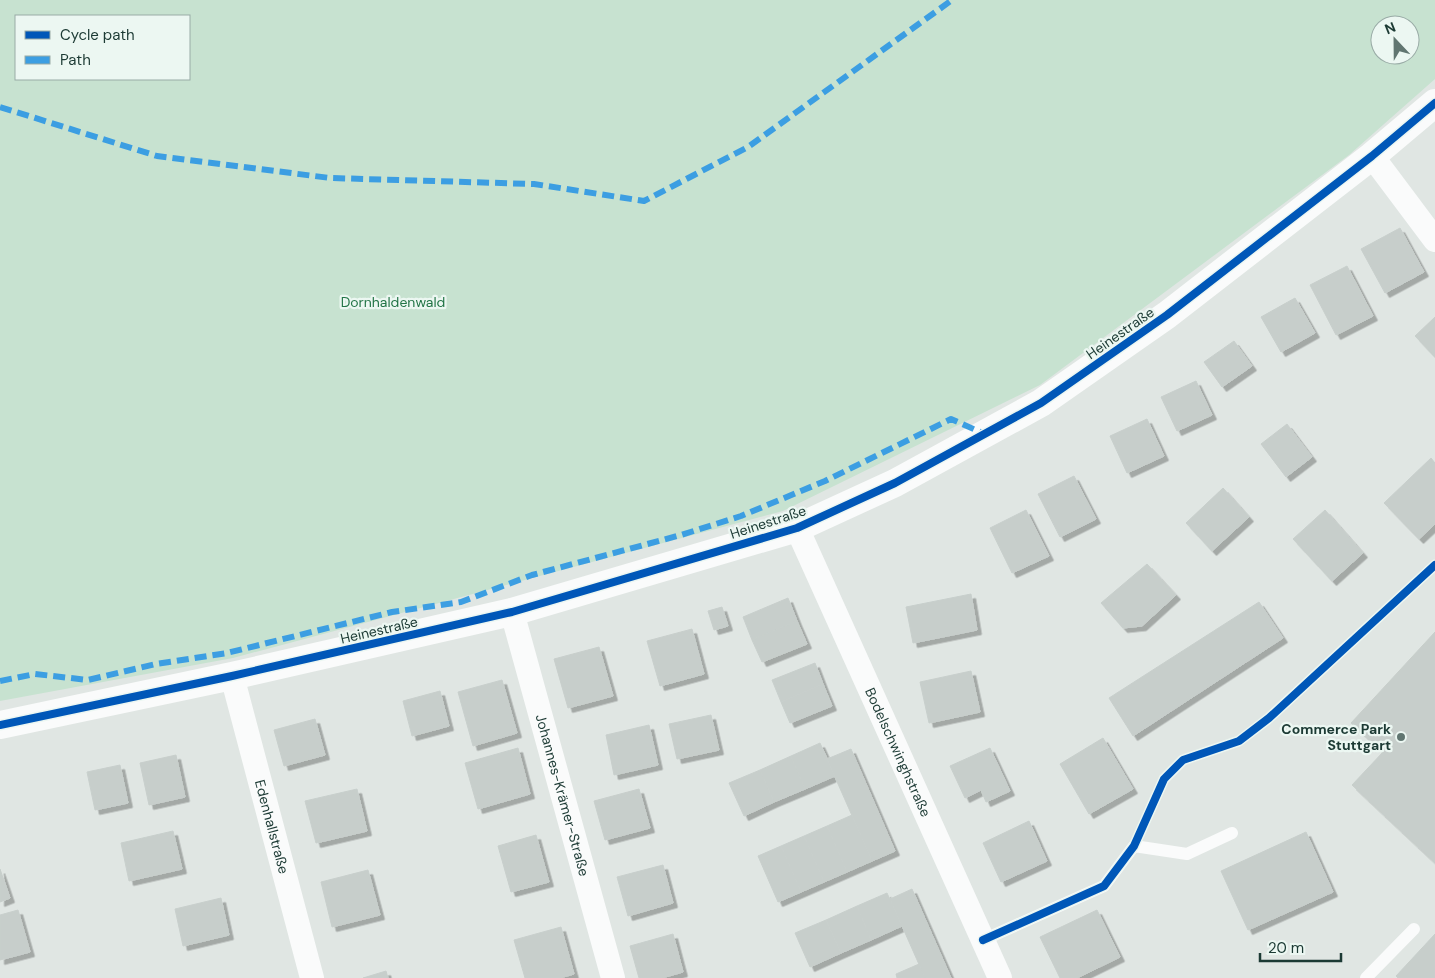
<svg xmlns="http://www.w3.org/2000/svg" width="1435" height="978" font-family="'DM Sans',sans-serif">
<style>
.green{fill:#c7e2d0;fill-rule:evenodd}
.building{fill:#c7cecb;stroke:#c8cfcc;filter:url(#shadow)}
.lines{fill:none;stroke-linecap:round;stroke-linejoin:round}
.service{stroke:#fafbfb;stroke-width:12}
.minor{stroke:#fafbfb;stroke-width:24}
.tertiary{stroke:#fafbfb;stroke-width:28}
.quiet{stroke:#3c9ee2;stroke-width:6;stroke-dasharray:12 6;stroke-linecap:butt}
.cycleway-casing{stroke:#ecf7f2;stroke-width:11}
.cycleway{stroke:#0057b8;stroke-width:8}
.poi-dot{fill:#617671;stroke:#ecf7f2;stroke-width:2}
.labels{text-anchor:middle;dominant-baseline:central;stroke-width:4.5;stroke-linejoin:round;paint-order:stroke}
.park-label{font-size:14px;fill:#237547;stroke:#ecf7f2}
.street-label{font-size:14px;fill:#1c3a34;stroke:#ecf7f2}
.poi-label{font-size:14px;font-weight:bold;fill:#1c3a34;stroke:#ecf7f2;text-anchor:end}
</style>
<defs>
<filter id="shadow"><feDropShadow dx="4.5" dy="4.5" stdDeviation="0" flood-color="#0004"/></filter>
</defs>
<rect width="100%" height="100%" fill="#e0e6e3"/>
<path class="green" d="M0,0H1435V79L1349,155L1040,385L783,511L233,658L0,701ZM16,16H189V79H16ZM1380,25H1410V55H1380Z"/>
<g class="building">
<polygon points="1400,228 1424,272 1385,293 1361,249"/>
<polygon points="1347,266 1373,316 1336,335 1310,285"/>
<polygon points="1295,298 1315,333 1281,352 1261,317"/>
<polygon points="1435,317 1435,357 1415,336"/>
<polygon points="1234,341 1252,366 1222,387 1204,362"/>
<polygon points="1196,381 1212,415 1177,431 1161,397"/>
<polygon points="1147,419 1164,456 1127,473 1110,436"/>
<polygon points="1287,424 1312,457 1286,477 1261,444"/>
<polygon points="1431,458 1435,463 1435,524 1419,539 1384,503"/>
<polygon points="1074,476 1096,519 1060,537 1038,494"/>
<polygon points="1223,488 1249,517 1212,551 1186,523"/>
<polygon points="1026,510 1049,556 1012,573 990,528"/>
<polygon points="1325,510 1363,553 1332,581 1293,539"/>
<polygon points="1147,564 1176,595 1142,626 1123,628 1101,603"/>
<polygon points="971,594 977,630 913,643 906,607"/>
<polygon points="788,598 797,621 752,640 743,617"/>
<polygon points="1259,602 1283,638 1133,736 1109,698"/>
<polygon points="722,607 728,626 714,630 708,611"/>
<polygon points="797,621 807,644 762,662 752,640"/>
<polygon points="692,629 704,674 660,686 647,641"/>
<polygon points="1435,632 1435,863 1352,785 1383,752 1351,723"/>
<polygon points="599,647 613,696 568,708 554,659"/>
<polygon points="815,663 823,684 781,702 772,680"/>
<polygon points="971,671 980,712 929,723 920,682"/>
<polygon points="502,680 517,733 473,746 458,692"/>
<polygon points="823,684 832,706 790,723 781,702"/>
<polygon points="440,691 449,726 412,736 403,701"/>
<polygon points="711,715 719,750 677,759 669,724"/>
<polygon points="315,719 325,755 284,766 274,730"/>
<polygon points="649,725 658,765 614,775 606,735"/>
<polygon points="1103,738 1133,789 1089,814 1060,764"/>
<polygon points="820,743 835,776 805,789 791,756"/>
<polygon points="518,748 530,794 478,809 465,763"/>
<polygon points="990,748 1010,791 986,802 981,790 965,798 950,766"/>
<polygon points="851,749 895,851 872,861 827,759"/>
<polygon points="176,755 185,797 149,805 140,763"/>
<polygon points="791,756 805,789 774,802 760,770"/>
<polygon points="120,765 128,803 95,810 87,772"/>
<polygon points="760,770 774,802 744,816 729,783"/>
<polygon points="357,789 367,831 316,843 305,801"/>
<polygon points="639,789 650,828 605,840 594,801"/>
<polygon points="852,815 872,861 847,872 827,826"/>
<polygon points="1029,821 1047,861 1001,882 983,843"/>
<polygon points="827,826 847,872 824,882 804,836"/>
<polygon points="173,831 182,869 129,881 121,843"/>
<polygon points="1306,832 1333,892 1248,930 1221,871"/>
<polygon points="536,835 549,882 511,892 498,846"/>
<polygon points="804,836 824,882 801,892 781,846"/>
<polygon points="781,846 801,892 778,902 758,856"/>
<polygon points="663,865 673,903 628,916 617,877"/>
<polygon points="0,869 10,898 0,902"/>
<polygon points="368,870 380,915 332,927 321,882"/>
<polygon points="912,889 951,978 925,978 902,926 890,899"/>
<polygon points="887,893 902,926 871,940 857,906"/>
<polygon points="221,898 229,935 183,946 175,909"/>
<polygon points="857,906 871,940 841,953 826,920"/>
<polygon points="18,910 30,952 0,960 0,915"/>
<polygon points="1097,910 1120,957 1077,978 1060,978 1040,937"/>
<polygon points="826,920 841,953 810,967 795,933"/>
<polygon points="561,927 574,974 560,978 525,978 514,940"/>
<polygon points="673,934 683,972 662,978 639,978 630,946"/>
<polygon points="1435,934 1435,978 1398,978 1396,976"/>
<polygon points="919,964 925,978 897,978 896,974"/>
<polygon points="386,971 388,978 363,978"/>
</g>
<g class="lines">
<g class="service">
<polyline points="983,940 1104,886 1134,846 1187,854 1232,833"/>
<polyline points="1366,978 1414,929"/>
</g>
<g class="minor">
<polyline points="1372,156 1435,240"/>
<path id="s1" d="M797,528L1000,978"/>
<path id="s2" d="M512,612L613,978"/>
<path id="s3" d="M232,676L312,978"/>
</g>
<polyline class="tertiary" points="0,725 232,676 512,612 797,528 895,483 1041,403 1167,315 1372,156 1435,103"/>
<g class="quiet">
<polyline points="0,107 157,156 330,178 534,184 644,201 748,147 952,0"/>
<polyline points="0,681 35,674 88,680 156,664 227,653 392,612 461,602 532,575 681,535 741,516 825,481 951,419 987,435"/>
</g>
<defs>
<g id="cycleway">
<polyline points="0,725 232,676 512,612 797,528 895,483 1041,403 1167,315 1372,156 1435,103"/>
<polyline points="983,940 1104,886 1134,846 1164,779 1183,760 1239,741 1269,718 1435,565"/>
</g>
</defs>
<use href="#cycleway" class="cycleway-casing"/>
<use href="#cycleway" class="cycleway"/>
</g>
<circle class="poi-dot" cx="1401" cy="737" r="5"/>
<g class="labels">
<g class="park-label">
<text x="393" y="302">Dornhaldenwald</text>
</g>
<g class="street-label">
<text transform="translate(1120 333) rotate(-35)">Heinestraße</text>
<text transform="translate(768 522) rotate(-18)">Heinestraße</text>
<text transform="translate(379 630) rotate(-13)">Heinestraße</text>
<text stroke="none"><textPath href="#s1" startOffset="246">Bodelschwinghstraße</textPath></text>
<text stroke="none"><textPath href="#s2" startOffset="190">Johannes-Krämer-Straße</textPath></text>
<text stroke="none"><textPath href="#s3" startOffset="156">Edenhallstraße</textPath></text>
</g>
<g class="poi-label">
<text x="1391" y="729">Commerce Park<tspan x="1391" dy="16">Stuttgart</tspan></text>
</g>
</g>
<rect x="15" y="15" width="175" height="65" fill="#ecf7f2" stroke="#99aba6"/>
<rect x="25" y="31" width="25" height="8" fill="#0057b8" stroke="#99aba6"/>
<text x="60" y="40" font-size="15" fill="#1c3a34">Cycle path</text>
<rect x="25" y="56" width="25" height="8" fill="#3c9ee2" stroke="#99aba6"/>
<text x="60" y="65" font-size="15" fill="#1c3a34">Path</text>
<g transform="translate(1395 40) rotate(338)"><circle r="24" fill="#ecf7f2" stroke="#99aba6"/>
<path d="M0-4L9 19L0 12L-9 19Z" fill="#617671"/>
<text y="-8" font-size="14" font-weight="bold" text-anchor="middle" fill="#1c3a34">N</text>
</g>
<path d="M1260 953v8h81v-8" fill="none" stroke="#1c3a34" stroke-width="2.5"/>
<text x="1268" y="953" font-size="15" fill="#1c3a34" stroke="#ecf7f2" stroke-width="4" paint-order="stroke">20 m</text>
</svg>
